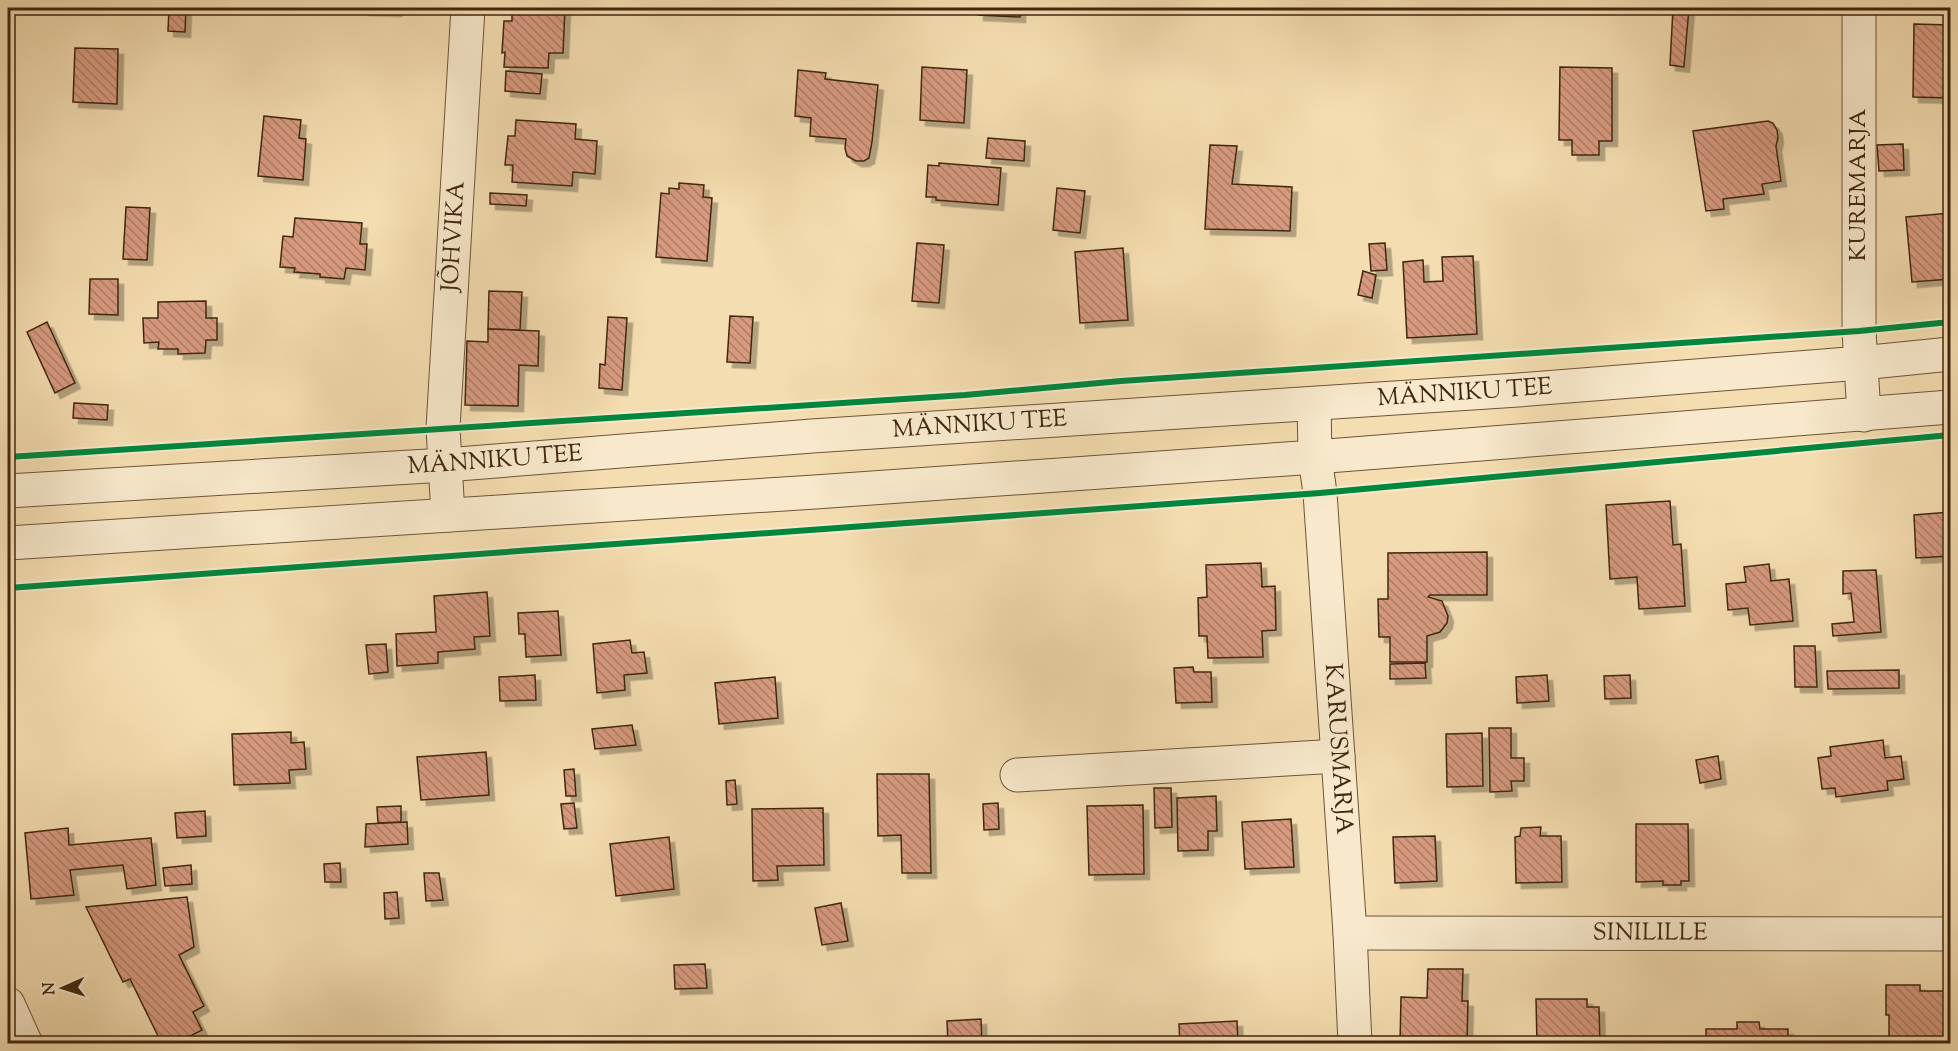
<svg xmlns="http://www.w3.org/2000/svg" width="1958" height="1051" font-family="'Sorts Mill Goudy',serif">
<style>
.building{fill:url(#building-back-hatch);stroke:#412611;stroke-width:1.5;filter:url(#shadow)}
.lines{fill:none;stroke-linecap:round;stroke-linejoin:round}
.minor-casing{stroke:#6e5439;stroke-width:35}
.path{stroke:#412611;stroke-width:4;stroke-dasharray:1.5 3;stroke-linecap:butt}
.minor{stroke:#f8e9cc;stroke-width:33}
.cycleway-casing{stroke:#f8e9cc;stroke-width:10}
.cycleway{stroke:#00873e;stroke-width:6}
.labels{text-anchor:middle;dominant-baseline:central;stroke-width:4.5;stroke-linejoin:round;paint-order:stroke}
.street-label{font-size:24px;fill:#412611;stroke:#f8e9cc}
</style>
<defs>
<pattern id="building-back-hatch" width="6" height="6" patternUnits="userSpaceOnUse" patternTransform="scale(1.5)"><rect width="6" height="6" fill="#d79a7f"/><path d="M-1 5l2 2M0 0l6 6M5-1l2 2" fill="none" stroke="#b07d67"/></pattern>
<filter id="shadow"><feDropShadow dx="5.5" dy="5.5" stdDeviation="0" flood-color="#0004"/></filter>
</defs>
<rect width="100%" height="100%" fill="#f4ddb0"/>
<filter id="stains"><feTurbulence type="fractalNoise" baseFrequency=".00333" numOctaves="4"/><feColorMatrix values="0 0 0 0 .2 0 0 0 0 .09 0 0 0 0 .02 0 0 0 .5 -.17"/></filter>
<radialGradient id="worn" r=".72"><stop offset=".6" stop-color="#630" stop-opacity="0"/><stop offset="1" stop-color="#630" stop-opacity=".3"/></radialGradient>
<g class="building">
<polygon points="169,8 186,8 185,32 168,31"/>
<polygon points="364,8 396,8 396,11 364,10"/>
<polygon points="512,8 565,8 563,53 549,53 548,68 504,67 505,52 502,53 504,21 512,21"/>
<polygon points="978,8 1020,8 1020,17 978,15"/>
<polygon points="1673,8 1710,8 1710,9 1689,8 1684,67 1670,65"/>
<polygon points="1914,24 1950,25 1950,98 1913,97"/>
<polygon points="75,48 118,49 117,104 73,102"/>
<polygon points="922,67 967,70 964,123 920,120"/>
<polygon points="1560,67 1612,68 1612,141 1599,141 1599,155 1572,155 1572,140 1559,140"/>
<polygon points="798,70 826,73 825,79 878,85 872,142 869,158 864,161 856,161 847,156 845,148 846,139 810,136 811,118 795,116"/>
<polygon points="506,71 542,74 540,94 505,91"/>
<polygon points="264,116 301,120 299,138 306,139 303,180 258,176"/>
<polygon points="516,120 576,124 575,139 597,141 595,174 573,172 572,186 512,182 513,165 505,165 508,136 515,136"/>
<polygon points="1768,121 1773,123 1777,130 1778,138 1776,146 1781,181 1762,184 1764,194 1723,199 1724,209 1706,211 1693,131"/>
<polygon points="988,138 1025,141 1024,161 986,158"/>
<polygon points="1903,144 1904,170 1879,171 1877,145"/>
<polygon points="1210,145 1237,146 1232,184 1292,187 1290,231 1205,229"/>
<polygon points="939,163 1001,168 998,205 936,200 936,197 926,197 928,165 939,166"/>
<polygon points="679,183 704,185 703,197 712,198 707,261 656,257 661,193 669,194 669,188 679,189"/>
<polygon points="1057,188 1085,191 1080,233 1053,230"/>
<polygon points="490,193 527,195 526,206 490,204"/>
<polygon points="126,207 150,208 147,260 123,259"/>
<polygon points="1950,213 1950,279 1912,282 1906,217"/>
<polygon points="295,218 362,223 360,244 367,244 365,270 346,268 344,279 320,277 320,274 294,272 295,268 280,267 283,236 293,237"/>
<polygon points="917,243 944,245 939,303 912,301"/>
<polygon points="1385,243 1387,270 1371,271 1369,244"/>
<polygon points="1123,248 1128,320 1080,323 1075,252"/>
<polygon points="1473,256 1477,334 1407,338 1403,262 1423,260 1424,282 1443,281 1442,257"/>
<polygon points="1363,271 1376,275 1372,298 1358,295"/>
<polygon points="90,279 118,279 118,315 89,314"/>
<polygon points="489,291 522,292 520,330 488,329"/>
<polygon points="206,301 206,318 217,318 217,340 206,340 205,353 178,354 178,349 158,349 159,342 144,343 143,318 158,318 158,302"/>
<polygon points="730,316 753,317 750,363 727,362"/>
<polygon points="608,317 627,318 622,390 599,388 600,364 605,365"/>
<polygon points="47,322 75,383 55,393 27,332"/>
<polygon points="488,329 539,331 538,366 519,365 518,406 465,405 467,341 488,342"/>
<polygon points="74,403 108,405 107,420 73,418"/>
<polygon points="1670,501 1673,545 1681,544 1685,606 1639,609 1637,577 1610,579 1606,505"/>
<polygon points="1950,512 1950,556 1916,558 1914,515"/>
<polygon points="1487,552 1487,595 1430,595 1428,597 1442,601 1448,616 1447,623 1440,632 1427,636 1427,662 1390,662 1390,637 1379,637 1378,599 1388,599 1388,553"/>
<polygon points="1261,563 1262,587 1275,586 1276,630 1262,631 1263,657 1208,658 1207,636 1199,636 1198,598 1207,597 1206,565"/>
<polygon points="1769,564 1771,581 1789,579 1793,621 1750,625 1748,608 1728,610 1726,584 1746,582 1744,567"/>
<polygon points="1876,570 1881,632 1833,636 1832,624 1854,622 1851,593 1843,594 1843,571"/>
<polygon points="487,592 490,636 474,637 475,649 438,652 438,663 397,666 396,634 436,632 434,596"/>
<polygon points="558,611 561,655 526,657 525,634 519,634 518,613"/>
<polygon points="630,640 632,653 644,652 647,673 624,675 625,690 597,693 593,644"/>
<polygon points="386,644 388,672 369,674 366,645"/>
<polygon points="1794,646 1815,646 1817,687 1795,687"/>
<polygon points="1425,663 1426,678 1390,679 1390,664"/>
<polygon points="1193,667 1194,672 1211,672 1212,702 1176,703 1174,668"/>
<polygon points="1899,670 1899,688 1828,689 1827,671"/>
<polygon points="535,675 536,700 500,701 499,677"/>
<polygon points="1547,675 1549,701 1517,703 1516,677"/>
<polygon points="1630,675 1631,698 1605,699 1604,676"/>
<polygon points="775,677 778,718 719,724 715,683"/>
<polygon points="632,725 636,745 595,749 592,729"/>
<polygon points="1489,728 1511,728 1511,758 1524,758 1524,781 1511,781 1512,791 1490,792"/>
<polygon points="291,732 291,743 304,742 306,769 289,770 290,783 234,785 232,734"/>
<polygon points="1482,733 1483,786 1447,787 1446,734"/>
<polygon points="1883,740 1885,758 1901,756 1904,779 1887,781 1888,790 1836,797 1835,788 1822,789 1818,758 1831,756 1830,747"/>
<polygon points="486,752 489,795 421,800 417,757"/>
<polygon points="1718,756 1721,779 1700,783 1696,760"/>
<polygon points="574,769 576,796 566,796 564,770"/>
<polygon points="877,774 929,774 931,873 902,873 901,835 878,836"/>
<polygon points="735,780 737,804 727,805 726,781"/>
<polygon points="1154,788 1171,788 1172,827 1155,828"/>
<polygon points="1216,796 1217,831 1208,831 1208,850 1178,851 1177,798"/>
<polygon points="574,803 577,828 564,829 561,804"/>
<polygon points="998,803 999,829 984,830 983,804"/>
<polygon points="1143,805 1144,874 1089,875 1087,806"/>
<polygon points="401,806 401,822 378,823 377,807"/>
<polygon points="823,808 824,865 777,866 778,880 753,881 752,809"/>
<polygon points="205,811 206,836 177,838 175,813"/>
<polygon points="1291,819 1294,867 1245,869 1242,822"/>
<polygon points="407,822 408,844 365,847 366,824"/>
<polygon points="1636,824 1688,824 1689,881 1681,881 1681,885 1663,885 1663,881 1636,882"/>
<polygon points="1541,827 1540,836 1561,836 1562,882 1516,883 1515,837 1520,836 1521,828"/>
<polygon points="68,828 69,845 151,838 156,885 127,889 123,865 70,870 74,895 31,899 25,833"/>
<polygon points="1435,836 1437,881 1395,883 1393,837"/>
<polygon points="669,837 674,889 616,896 610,844"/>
<polygon points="340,863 341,882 325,882 324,864"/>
<polygon points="191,865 192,884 165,886 163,868"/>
<polygon points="424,873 439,873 443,900 426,901"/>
<polygon points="397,892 399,918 385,919 384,893"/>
<polygon points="187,897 194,947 179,955 204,1006 193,1012 202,1030 175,1044 162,1044 130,979 123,982 86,907"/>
<polygon points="841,903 848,941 822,945 815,908"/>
<polygon points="705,964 707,988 675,989 674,965"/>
<polygon points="1428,969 1463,969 1462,1001 1468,1001 1467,1041 1454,1041 1454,1044 1400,1044 1401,997 1427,998"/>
<polygon points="1886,985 1920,985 1920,991 1947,991 1947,1037 1889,1038 1889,1015 1886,1015"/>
<polygon points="1536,999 1587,999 1587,1007 1599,1007 1600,1044 1537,1044"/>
<polygon points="981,1019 982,1044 948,1044 947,1021"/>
<polygon points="1237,1021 1238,1044 1180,1044 1179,1024"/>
<polygon points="1737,1022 1759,1022 1760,1029 1788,1029 1788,1044 1706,1044 1706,1029 1737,1029"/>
</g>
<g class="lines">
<defs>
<g id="minor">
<polyline points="1859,8 1859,331 1864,415"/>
<path id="s1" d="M1314,404L1315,457L1320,493L1350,933L1355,1044"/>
<path id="s2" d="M8,491L445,465L812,436L1518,390L1861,363L1950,354"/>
<path id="s3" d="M448,515L443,428L468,8"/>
<polyline points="8,543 815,492 1315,457 1950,407"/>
<polyline points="1017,775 1338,756"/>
<path id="s4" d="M1350,933L1950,934"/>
<polyline points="8,1004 26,1044"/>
</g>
</defs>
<use href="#minor" class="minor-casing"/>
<polyline class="path" points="8,588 580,546"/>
<use href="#minor" class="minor"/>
<defs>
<g id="cycleway">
<polyline points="8,457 965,395 1121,381 1859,331 1950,322"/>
<polyline points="8,588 1320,493 1950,435"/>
</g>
</defs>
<use href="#cycleway" class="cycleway-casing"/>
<use href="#cycleway" class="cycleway"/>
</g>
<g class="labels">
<g class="street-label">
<text transform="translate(1859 185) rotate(-90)">KUREMARJA</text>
<text stroke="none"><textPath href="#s3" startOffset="279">JÕHVIKA</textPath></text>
<text stroke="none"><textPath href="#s2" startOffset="1460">MÄNNIKU TEE</textPath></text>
<text stroke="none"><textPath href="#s2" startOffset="974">MÄNNIKU TEE</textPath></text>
<text stroke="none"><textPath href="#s2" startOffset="488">MÄNNIKU TEE</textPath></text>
<text stroke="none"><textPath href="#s1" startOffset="346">KARUSMARJA</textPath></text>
<text stroke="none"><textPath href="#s4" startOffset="300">SINILILLE</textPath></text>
</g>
</g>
<rect width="1958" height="1051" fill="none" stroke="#f4ddb0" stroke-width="30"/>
<rect x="9" y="9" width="1940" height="1033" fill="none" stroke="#412611" stroke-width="3"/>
<rect x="15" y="15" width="1928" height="1021" fill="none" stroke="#412611" stroke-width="1.5"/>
<g transform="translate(63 988) rotate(267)" stroke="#f8e9cc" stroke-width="4.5" paint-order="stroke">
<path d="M0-4.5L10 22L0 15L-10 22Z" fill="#412611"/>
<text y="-9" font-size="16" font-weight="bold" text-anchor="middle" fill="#412611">N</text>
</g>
<rect width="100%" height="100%" filter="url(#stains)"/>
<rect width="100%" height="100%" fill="url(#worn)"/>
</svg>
